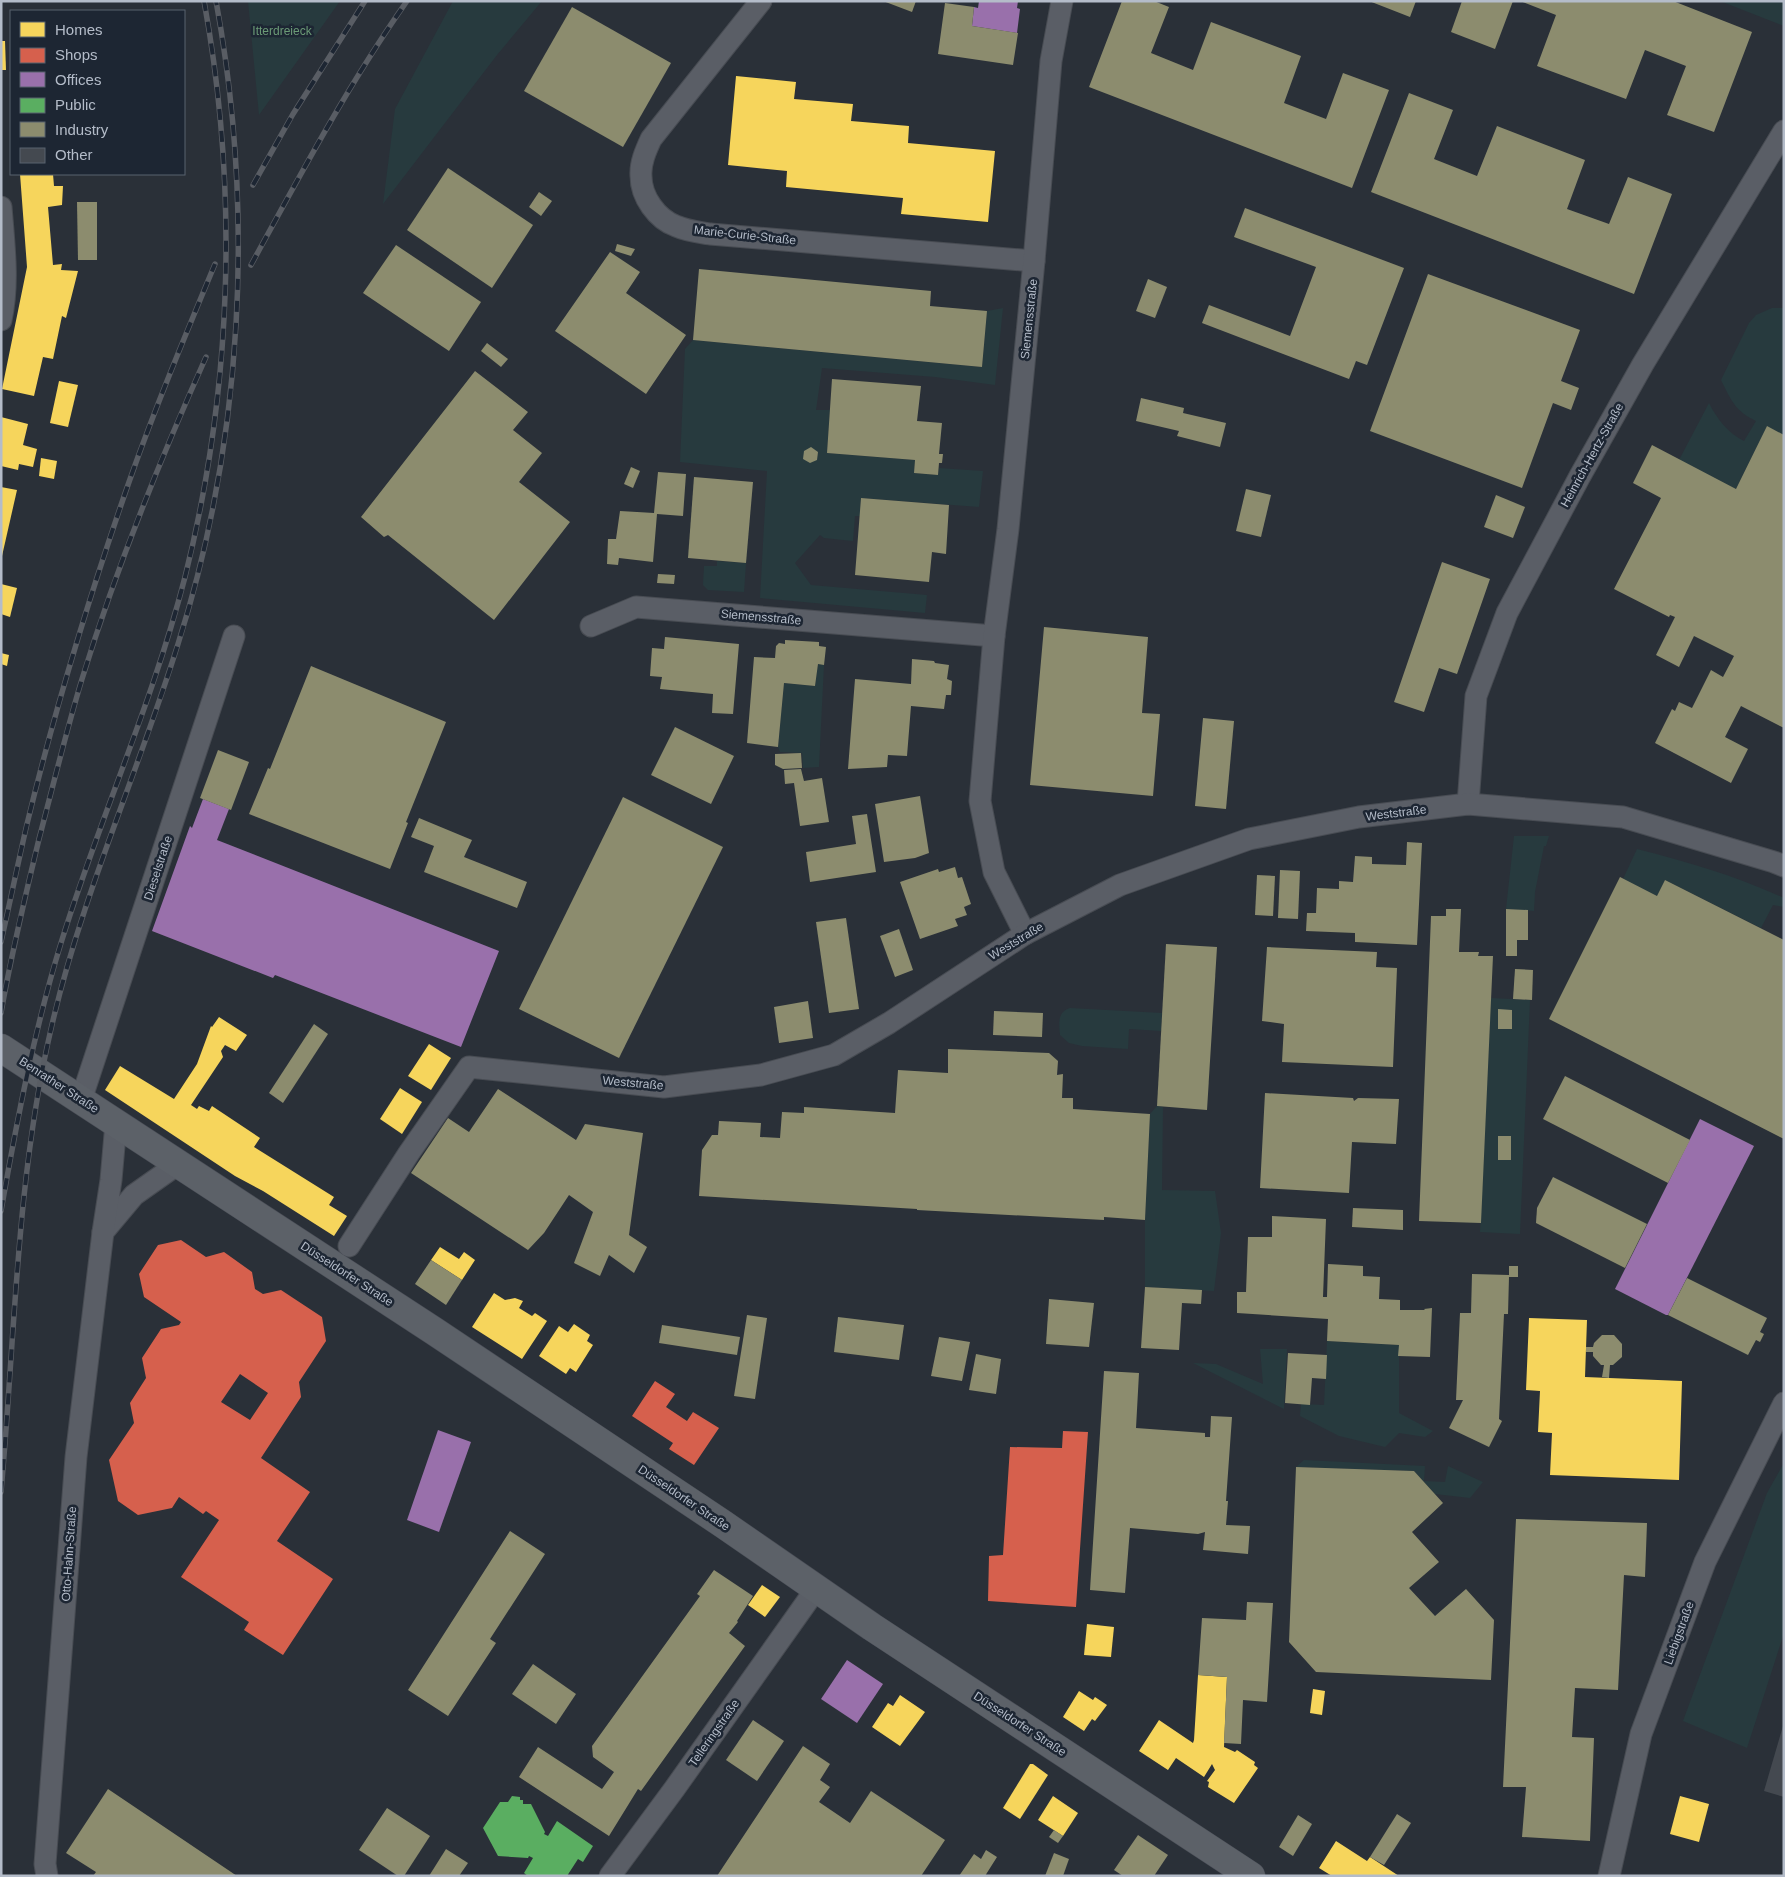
<svg xmlns="http://www.w3.org/2000/svg" width="1785" height="1877" font-family="Helvetica,sans-serif">
<style>
.green{fill:#273a3e}
.homes{fill:#f6d55c}
.shops{fill:#d6604d;fill-rule:evenodd}
.offices{fill:#9970ab}
.public{fill:#5aae61}
.industry{fill:#8c8c6e}
.building{fill:#444950}
.lines{fill:none;stroke-linecap:round;stroke-linejoin:round}
.minor-casing{stroke:#484c53;stroke-width:23}
.major-casing{stroke:#484c55;stroke-width:29}
.minor{stroke:#5a5e66;stroke-width:21}
.major{stroke:#5c6168;stroke-width:28}
.rail-casing{stroke:#595d64;stroke-width:5.5}
.rail{stroke:#1d2633;stroke-width:4;stroke-dasharray:11;stroke-linecap:butt}
.labels{text-anchor:middle;dominant-baseline:central;stroke-width:5;stroke-linejoin:round;paint-order:stroke}
.park-label{font-size:12px;fill:#6b9a76;stroke:#1d2633}
.street-label{font-size:12px;fill:#b4bcc9;stroke:#1d2633}
</style>
<rect width="100%" height="100%" fill="#2a3038"/>
<g class="green">
<polygon points="248,1 340,1 259,115"/>
<polygon points="453,1 542,1 497,55 383,204 395,109"/>
<polygon points="1720,1 1784,1 1784,26"/>
<polygon points="1003,308 995,385 935,377 822,368 816,410 830,410 827,453 915,460 914,473 938,475 939,468 983,471 979,507 861,498 860,516 855,516 853,541 824,538 820,535 795,563 811,585 927,595 925,613 760,598 767,471 680,462 685,349 693,340 982,367 987,311"/>
<path d="M1772,308H1784V435L1767,427L1736,489L1679,460L1709,403C1717,419 1728,433 1744,441L1756,421C1735,411 1731,400 1721,380L1749,323L1756,315Z"/>
<polygon points="717,561 746,563 744,592 708,590 703,585 704,566 717,566"/>
<polygon points="818,664 824,665 819,767 803,768 802,753 780,752 778,747 784,683 815,686"/>
<polygon points="1514,836 1549,836 1546,846 1544,846 1535,892 1534,911 1506,909"/>
<path d="M1637,849C1688,862 1736,876 1784,898V907L1773,905L1761,928L1665,880L1657,896L1623,879Z"/>
<polygon points="1491,998 1530,1000 1520,1234 1480,1232"/>
<path d="M1070,1008L1162,1013L1161,1031L1129,1029L1128,1049L1082,1046L1069,1043L1060,1035C1059,1024 1057,1012 1070,1008Z"/>
<polygon points="1157,1106 1163,1107 1162,1190 1215,1191 1221,1233 1214,1291 1145,1287 1145,1220 1150,1114"/>
<polygon points="1327,1341 1399,1345 1399,1413 1433,1431 1425,1437 1399,1433 1385,1447 1339,1436 1300,1416 1301,1404 1324,1405"/>
<polygon points="1260,1349 1287,1349 1284,1409 1193,1363 1216,1364 1263,1384"/>
<polygon points="1304,1460 1425,1466 1424,1481 1445,1482 1448,1466 1483,1482 1470,1498 1435,1494 1414,1471 1296,1467"/>
<polygon points="1784,1463 1784,1633 1747,1748 1683,1721 1767,1493"/>
</g>
<g class="homes">
<polygon points="1,41 5,41 6,70 1,70"/>
<polygon points="736,76 796,82 794,99 853,104 851,121 909,126 908,143 995,151 988,222 901,214 903,198 786,187 787,171 728,165"/>
<polygon points="20,174 53,174 54,186 63,186 62,205 48,207 53,265 62,264 61,270 78,271 66,318 62,316 53,359 43,357 34,396 2,389 27,267"/>
<polygon points="59,381 78,385 68,427 50,423"/>
<polygon points="1,417 28,424 23,445 37,449 33,467 19,464 18,470 1,466"/>
<polygon points="41,458 57,461 54,479 39,476"/>
<polygon points="1,487 17,490 2,556 1,556"/>
<polygon points="1,584 17,588 10,617 1,614"/>
<polygon points="1,653 9,655 7,666 1,664"/>
<polygon points="219,1017 247,1035 236,1051 225,1045 221,1051 223,1057 191,1105 197,1109 199,1106 209,1111 212,1106 260,1138 254,1147 334,1197 329,1205 347,1216 334,1236 263,1191 235,1176 105,1090 120,1066 174,1099 197,1064 211,1026 212,1027"/>
<polygon points="429,1044 451,1058 431,1090 408,1076"/>
<polygon points="400,1088 422,1102 402,1134 380,1119"/>
<polygon points="440,1247 459,1259 464,1252 475,1260 462,1280 431,1260"/>
<polygon points="494,1293 505,1300 515,1298 523,1301 519,1308 532,1316 535,1313 547,1321 522,1359 472,1327"/>
<polygon points="1529,1318 1587,1320 1585,1377 1682,1381 1679,1480 1550,1475 1552,1433 1538,1432 1540,1391 1526,1390"/>
<polygon points="574,1324 590,1335 587,1341 593,1345 576,1372 570,1368 566,1374 539,1356 559,1326 568,1332"/>
<polygon points="762,1585 780,1597 765,1617 748,1605"/>
<polygon points="1087,1624 1114,1627 1111,1657 1084,1655"/>
<polygon points="1198,1675 1227,1677 1224,1747 1235,1752 1237,1750 1255,1762 1254,1765 1258,1768 1234,1803 1208,1787 1209,1782 1207,1781 1215,1770 1212,1764 1204,1777 1176,1758 1168,1770 1139,1751 1159,1720 1193,1743 1194,1740"/>
<polygon points="1313,1689 1325,1691 1322,1715 1310,1713"/>
<polygon points="1079,1691 1093,1700 1095,1697 1107,1705 1095,1721 1092,1719 1084,1731 1063,1717"/>
<polygon points="900,1695 925,1712 900,1746 872,1727 888,1703 893,1706"/>
<polygon points="1030,1764 1033,1764 1048,1775 1020,1819 1003,1808"/>
<polygon points="1053,1796 1078,1813 1063,1836 1038,1820"/>
<polygon points="1680,1796 1709,1804 1699,1842 1670,1834"/>
<polygon points="1336,1841 1367,1861 1370,1857 1399,1876 1332,1876 1319,1868"/>
</g>
<g class="shops">
<path d="M181,1240L206,1257L224,1252L252,1272L255,1289L263,1294L281,1290L322,1317L326,1341L299,1382L301,1397L261,1458L310,1492L277,1541L333,1579L283,1655L244,1630L249,1622L181,1577L219,1520L206,1511L203,1514L179,1497L172,1508L138,1515L118,1501L109,1460L134,1423L130,1403L146,1378L142,1358L161,1329L179,1325L181,1322L144,1297L139,1274L158,1245ZM240,1374L268,1393L250,1420L221,1402Z"/>
<polygon points="655,1381 675,1394 666,1407 687,1421 693,1412 719,1428 694,1465 669,1449 673,1443 632,1416"/>
<polygon points="1063,1431 1088,1432 1076,1607 988,1601 989,1556 1003,1555 1010,1447 1062,1448"/>
</g>
<g class="offices">
<polygon points="979,1 1018,1 1017,8 1020,9 1017,33 972,26 974,7 978,8"/>
<polygon points="203,799 229,809 217,840 499,951 461,1047 275,975 273,978 152,931 190,826 192,828"/>
<polygon points="1700,1119 1754,1146 1668,1315 1666,1315 1615,1289"/>
<polygon points="438,1430 471,1442 439,1532 407,1520"/>
<polygon points="847,1660 883,1684 857,1723 821,1699"/>
</g>
<polygon class="public" points="512,1796 520,1797 520,1800 523,1800 523,1804 531,1804 545,1832 544,1834 548,1836 557,1821 593,1846 583,1862 578,1859 567,1876 528,1876 524,1873 533,1858 529,1856 528,1858 498,1856 483,1828 500,1802 508,1802"/>
<g class="industry">
<polygon points="883,1 916,1 912,12"/>
<polygon points="1122,1 1154,1 1169,7 1151,53 1193,70 1211,22 1301,56 1284,103 1326,119 1343,73 1389,90 1352,188 1089,87"/>
<polygon points="1369,1 1416,1 1410,17"/>
<polygon points="1462,1 1513,1 1495,49 1451,32"/>
<polygon points="1520,1 1673,1 1752,32 1714,132 1667,115 1686,66 1645,50 1626,99 1537,66 1556,15"/>
<polygon points="945,3 974,7 972,26 1018,33 1013,65 938,54"/>
<polygon points="572,7 671,63 623,147 524,91"/>
<polygon points="1409,93 1453,110 1434,159 1477,176 1497,126 1585,160 1567,209 1609,224 1628,177 1672,194 1634,294 1371,192"/>
<polygon points="448,168 533,225 492,288 407,230"/>
<polygon points="539,192 552,201 541,216 529,207"/>
<polygon points="77,202 97,202 97,260 78,260"/>
<polygon points="1245,208 1404,268 1367,365 1356,361 1349,379 1202,323 1209,305 1290,336 1316,267 1234,237"/>
<polygon points="617,244 635,249 631,256 615,251"/>
<polygon points="396,245 481,302 449,351 363,293"/>
<polygon points="610,252 640,272 626,293 686,335 646,394 555,331"/>
<polygon points="699,269 931,291 930,306 987,311 982,367 693,340"/>
<polygon points="1428,274 1580,330 1561,381 1579,388 1571,410 1553,403 1522,488 1370,431"/>
<polygon points="1148,279 1167,287 1155,318 1136,311"/>
<polygon points="487,343 508,359 501,367 481,351"/>
<polygon points="475,371 528,412 513,430 542,453 519,482 570,522 494,620 388,535 384,537 361,517"/>
<polygon points="832,379 921,386 917,421 942,423 939,454 943,454 942,463 939,463 938,475 914,473 915,460 827,453"/>
<polygon points="1141,398 1184,408 1183,413 1226,423 1220,447 1177,436 1179,431 1136,421"/>
<polygon points="1767,426 1784,435 1784,728 1741,706 1725,737 1748,749 1731,783 1655,743 1672,709 1675,711 1679,702 1692,708 1711,670 1723,677 1734,656 1694,636 1679,667 1656,655 1675,617 1670,615 1669,617 1614,589 1661,498 1633,483 1652,445 1736,489"/>
<polygon points="811,447 818,452 817,460 810,463 803,459 804,451"/>
<polygon points="631,467 640,471 633,488 624,484"/>
<polygon points="658,472 686,474 683,516 657,514 653,562 619,558 618,565 607,564 608,539 616,539 620,511 654,513"/>
<polygon points="694,477 753,482 746,563 688,558"/>
<polygon points="1246,489 1271,495 1261,537 1236,531"/>
<polygon points="1496,495 1525,507 1513,538 1484,527"/>
<polygon points="861,498 949,505 946,554 932,552 929,582 855,575"/>
<polygon points="1442,562 1490,579 1457,674 1439,668 1424,712 1394,702"/>
<polygon points="658,574 675,575 674,584 657,583"/>
<polygon points="1044,627 1148,637 1142,713 1160,714 1153,796 1030,785"/>
<polygon points="665,637 739,644 733,714 712,713 713,694 660,689 662,677 650,676 652,648 664,649"/>
<polygon points="785,640 819,642 819,646 826,647 824,665 818,664 815,686 784,683 778,747 747,743 754,657 775,658 776,646 779,643 785,644"/>
<polygon points="912,659 934,661 935,663 949,665 947,679 952,681 951,695 946,695 944,709 911,706 907,756 888,755 887,767 848,769 855,679 911,684"/>
<polygon points="311,666 446,722 406,822 408,823 390,869 249,814 268,768 270,769"/>
<polygon points="1203,718 1234,721 1226,809 1195,806"/>
<polygon points="675,727 734,756 711,804 651,775"/>
<polygon points="218,750 249,762 231,810 200,798"/>
<polygon points="801,753 802,768 783,769 775,765 775,754"/>
<polygon points="801,769 804,781 822,778 829,822 800,826 794,783 785,784 784,770"/>
<polygon points="920,796 929,853 915,858 884,862 875,804"/>
<polygon points="623,797 723,847 619,1058 519,1009"/>
<polygon points="867,814 876,872 810,882 806,852 856,844 852,816"/>
<polygon points="419,818 472,840 464,857 527,882 517,908 424,872 434,846 411,837"/>
<polygon points="1407,842 1422,843 1417,945 1355,942 1355,933 1306,931 1307,913 1316,913 1317,888 1339,889 1339,881 1353,882 1355,856 1372,857 1372,864 1406,865"/>
<polygon points="955,867 958,878 962,877 971,904 964,907 967,915 955,919 958,926 920,939 900,882 938,869 939,872"/>
<polygon points="1280,870 1300,871 1298,919 1278,918"/>
<polygon points="1257,875 1275,876 1273,916 1255,915"/>
<polygon points="1620,877 1657,896 1665,880 1784,940 1784,1139 1549,1019"/>
<polygon points="1446,909 1461,909 1459,952 1479,952 1478,956 1493,956 1481,1223 1419,1221 1431,916 1446,916"/>
<polygon points="1506,909 1528,910 1528,940 1517,940 1517,956 1506,956"/>
<polygon points="846,918 859,1009 829,1013 816,922"/>
<polygon points="899,929 913,970 895,977 880,936"/>
<polygon points="1166,944 1217,947 1207,1110 1157,1106"/>
<polygon points="1267,947 1377,952 1376,967 1397,968 1393,1067 1282,1062 1284,1024 1262,1021"/>
<polygon points="1515,969 1533,970 1532,1000 1513,999"/>
<polygon points="808,1001 813,1038 779,1043 774,1007"/>
<polygon points="1498,1009 1512,1010 1512,1029 1498,1029"/>
<polygon points="994,1011 1043,1013 1042,1037 993,1035"/>
<polygon points="314,1024 328,1034 283,1103 269,1093"/>
<polygon points="948,1049 1049,1053 1058,1061 1057,1075 1063,1074 1062,1098 1073,1098 1073,1109 1150,1114 1145,1220 1104,1217 1104,1220 917,1210 917,1209 699,1196 702,1150 712,1135 718,1135 719,1121 761,1123 760,1137 780,1138 782,1112 804,1113 804,1107 895,1113 898,1070 948,1073"/>
<polygon points="1565,1076 1690,1140 1668,1183 1543,1119"/>
<polygon points="498,1089 576,1140 585,1124 643,1133 629,1235 647,1247 634,1273 609,1255 600,1276 574,1263 593,1212 569,1195 544,1233 528,1250 411,1173 448,1118 469,1132"/>
<polygon points="1265,1093 1353,1098 1354,1101 1358,1098 1399,1099 1396,1144 1352,1142 1349,1193 1260,1188"/>
<rect x="1498" y="1136" width="13" height="24"/>
<polygon points="1553,1177 1647,1224 1625,1268 1536,1223 1537,1208"/>
<polygon points="1353,1208 1403,1210 1403,1230 1352,1227"/>
<polygon points="1272,1216 1326,1219 1323,1297 1327,1297 1328,1264 1363,1266 1363,1276 1380,1277 1379,1299 1400,1300 1400,1310 1425,1310 1424,1309 1432,1308 1430,1357 1398,1356 1399,1345 1327,1341 1328,1319 1237,1313 1237,1292 1246,1292 1248,1237 1272,1237"/>
<polygon points="431,1260 462,1280 446,1305 415,1284"/>
<polygon points="1509,1266 1518,1266 1518,1277 1509,1277 1508,1314 1504,1314 1499,1419 1502,1421 1489,1447 1449,1428 1463,1400 1456,1400 1460,1313 1471,1313 1472,1274 1509,1275"/>
<polygon points="1687,1278 1767,1318 1760,1332 1764,1334 1760,1342 1756,1340 1748,1355 1668,1315"/>
<polygon points="1145,1287 1202,1290 1201,1304 1182,1303 1179,1350 1141,1348"/>
<polygon points="1049,1299 1094,1303 1089,1347 1046,1344"/>
<polygon points="747,1315 767,1318 755,1399 734,1396"/>
<polygon points="838,1317 904,1325 899,1360 834,1352"/>
<polygon points="662,1325 740,1337 737,1355 659,1343"/>
<polygon points="1602,1335 1614,1335 1622,1344 1622,1357 1613,1365 1610,1365 1609,1378 1602,1377 1604,1365 1601,1365 1593,1356 1593,1352 1586,1352 1586,1347 1593,1347 1594,1343"/>
<polygon points="939,1337 970,1342 962,1381 931,1376"/>
<polygon points="1288,1353 1327,1355 1326,1379 1312,1378 1310,1405 1285,1403"/>
<polygon points="976,1354 1001,1359 996,1394 969,1390"/>
<polygon points="1104,1371 1139,1373 1136,1428 1205,1433 1205,1437 1210,1437 1211,1416 1232,1417 1226,1501 1228,1501 1226,1525 1250,1526 1248,1554 1203,1550 1205,1532 1198,1534 1130,1528 1125,1593 1090,1590"/>
<polygon points="1296,1467 1414,1471 1443,1503 1412,1532 1439,1562 1409,1588 1435,1616 1466,1589 1494,1620 1491,1680 1316,1672 1289,1642"/>
<polygon points="1516,1519 1647,1523 1645,1577 1624,1575 1618,1690 1575,1688 1572,1737 1594,1738 1590,1841 1522,1837 1526,1787 1503,1787"/>
<polygon points="510,1531 545,1554 490,1639 496,1643 448,1716 408,1690"/>
<polygon points="714,1570 753,1596 737,1621 738,1622 729,1633 745,1646 641,1791 638,1789 609,1836 519,1777 538,1747 602,1789 614,1772 593,1757 592,1746 700,1596 697,1594"/>
<polygon points="1247,1602 1273,1603 1267,1702 1243,1700 1241,1744 1224,1743 1227,1677 1198,1675 1202,1618 1246,1620"/>
<polygon points="533,1664 576,1694 556,1724 512,1694"/>
<polygon points="753,1720 784,1741 757,1781 726,1760"/>
<polygon points="803,1746 830,1764 820,1780 830,1787 819,1802 850,1823 871,1791 945,1840 921,1876 717,1876"/>
<polygon points="108,1789 237,1876 93,1876 96,1872 66,1853"/>
<polygon points="387,1808 430,1836 404,1876 398,1876 359,1850"/>
<polygon points="1397,1814 1411,1823 1384,1865 1370,1857"/>
<polygon points="1298,1815 1312,1824 1293,1856 1279,1847"/>
<polygon points="1054,1830 1063,1836 1058,1843 1049,1837"/>
<polygon points="1138,1835 1168,1855 1154,1876 1123,1876 1114,1870"/>
<polygon points="446,1849 468,1863 459,1876 429,1876"/>
<polygon points="986,1850 997,1857 985,1876 959,1876 974,1854 981,1859"/>
<polygon points="1054,1853 1069,1859 1063,1876 1045,1876"/>
</g>
<polygon class="building" points="1783,1726 1784,1726 1784,1797 1764,1791"/>
<g class="lines">
<defs>
<g id="minor">
<path d="M761,1L651,139C646,150 640,163 641,176C641,197 657,219 676,226C687,231 699,232 710,234L1034,261"/>
<path d="M1,207C4,244 9,284 1,320"/>
<polyline points="591,626 636,607 994,636"/>
<polyline points="1468,804 1476,696 1507,613 1580,476 1643,364 1784,131"/>
<polyline points="1025,934 994,872 980,801 994,636 1008,529 1034,261 1051,61 1062,1"/>
<polyline points="81,1100 234,636"/>
<polyline points="103,1232 134,1195 178,1164"/>
<polyline points="349,1246 409,1153 469,1067 664,1087 761,1075 834,1055 889,1023 1025,934 1120,885 1249,839 1359,817 1468,804 1623,817 1774,862 1784,866"/>
<polyline points="47,1876 45,1864 76,1457 103,1232 111,1180 116,1123"/>
<polyline points="610,1876 675,1788 816,1589"/>
<polyline points="1609,1876 1641,1734 1705,1562 1784,1403"/>
</g>
<polyline id="major" points="1,1048 434,1331 723,1524 872,1627 1251,1876"/>
</defs>
<use href="#minor" class="minor-casing"/>
<use href="#major" class="major-casing"/>
<use href="#minor" class="minor"/>
<use href="#major" class="major"/>
<defs>
<g id="rail">
<polyline points="253,185 293,114 365,1"/>
<path d="M251,265C300,175 348,85 407,1"/>
<path d="M1,942C10,902 18,863 27,824C55,709 90,594 129,482C155,408 185,336 215,264"/>
<path d="M1,1013C11,955 25,897 39,839C53,786 66,732 82,679C116,569 159,462 206,357"/>
<path d="M1,1211C17,1120 34,1031 61,943C99,820 153,702 185,577C232,389 239,192 204,1"/>
<path d="M1,1492C15,1338 16,1180 51,1029C81,897 138,773 178,644C243,439 255,212 216,1"/>
</g>
</defs>
<use href="#rail" class="rail-casing"/>
<use href="#rail" class="rail"/>
</g>
<g class="labels">
<g class="park-label">
<text x="282" y="31">Itterdreieck</text>
</g>
<g class="street-label">
<text transform="translate(745 235) rotate(6)">Marie-Curie-Straße</text>
<text transform="translate(1029 319) rotate(-84)">Siemensstraße</text>
<text transform="translate(1592 455) rotate(-61)">Heinrich-Hertz-Straße</text>
<text transform="translate(761 617) rotate(5)">Siemensstraße</text>
<text transform="translate(1396 813) rotate(-7)">Weststraße</text>
<text transform="translate(158 868) rotate(-72)">Dieselstraße</text>
<text transform="translate(1016 941) rotate(-31)">Weststraße</text>
<text transform="translate(633 1083) rotate(5)">Weststraße</text>
<text transform="translate(59 1085) rotate(33)">Benrather Straße</text>
<text transform="translate(347 1274) rotate(33)">Düsseldorfer Straße</text>
<text transform="translate(684 1498) rotate(34)">Düsseldorfer Straße</text>
<text transform="translate(69 1554) rotate(-86)">Otto-Hahn-Straße</text>
<text transform="translate(1679 1633) rotate(-70)">Liebigstraße</text>
<text transform="translate(1020 1724) rotate(33)">Düsseldorfer Straße</text>
<text transform="translate(714 1733) rotate(-55)">Telleringstraße</text>
</g>
</g>
<rect width="1785" height="1877" fill="none" stroke="#b4bcc9" stroke-width="5"/>
<rect x="10" y="10" width="175" height="165" fill="#1d2633" stroke="#59626f"/>
<rect x="20" y="22" width="25" height="15" fill="#f6d55c" stroke="#59626f"/>
<text x="55" y="35" font-size="15" fill="#b4bcc9">Homes</text>
<rect x="20" y="48" width="25" height="15" fill="#d6604d" stroke="#59626f"/>
<text x="55" y="60" font-size="15" fill="#b4bcc9">Shops</text>
<rect x="20" y="72" width="25" height="15" fill="#9970ab" stroke="#59626f"/>
<text x="55" y="85" font-size="15" fill="#b4bcc9">Offices</text>
<rect x="20" y="98" width="25" height="15" fill="#5aae61" stroke="#59626f"/>
<text x="55" y="110" font-size="15" fill="#b4bcc9">Public</text>
<rect x="20" y="122" width="25" height="15" fill="#8c8c6e" stroke="#59626f"/>
<text x="55" y="135" font-size="15" fill="#b4bcc9">Industry</text>
<rect x="20" y="148" width="25" height="15" fill="#444950" stroke="#59626f"/>
<text x="55" y="160" font-size="15" fill="#b4bcc9">Other</text>
</svg>
